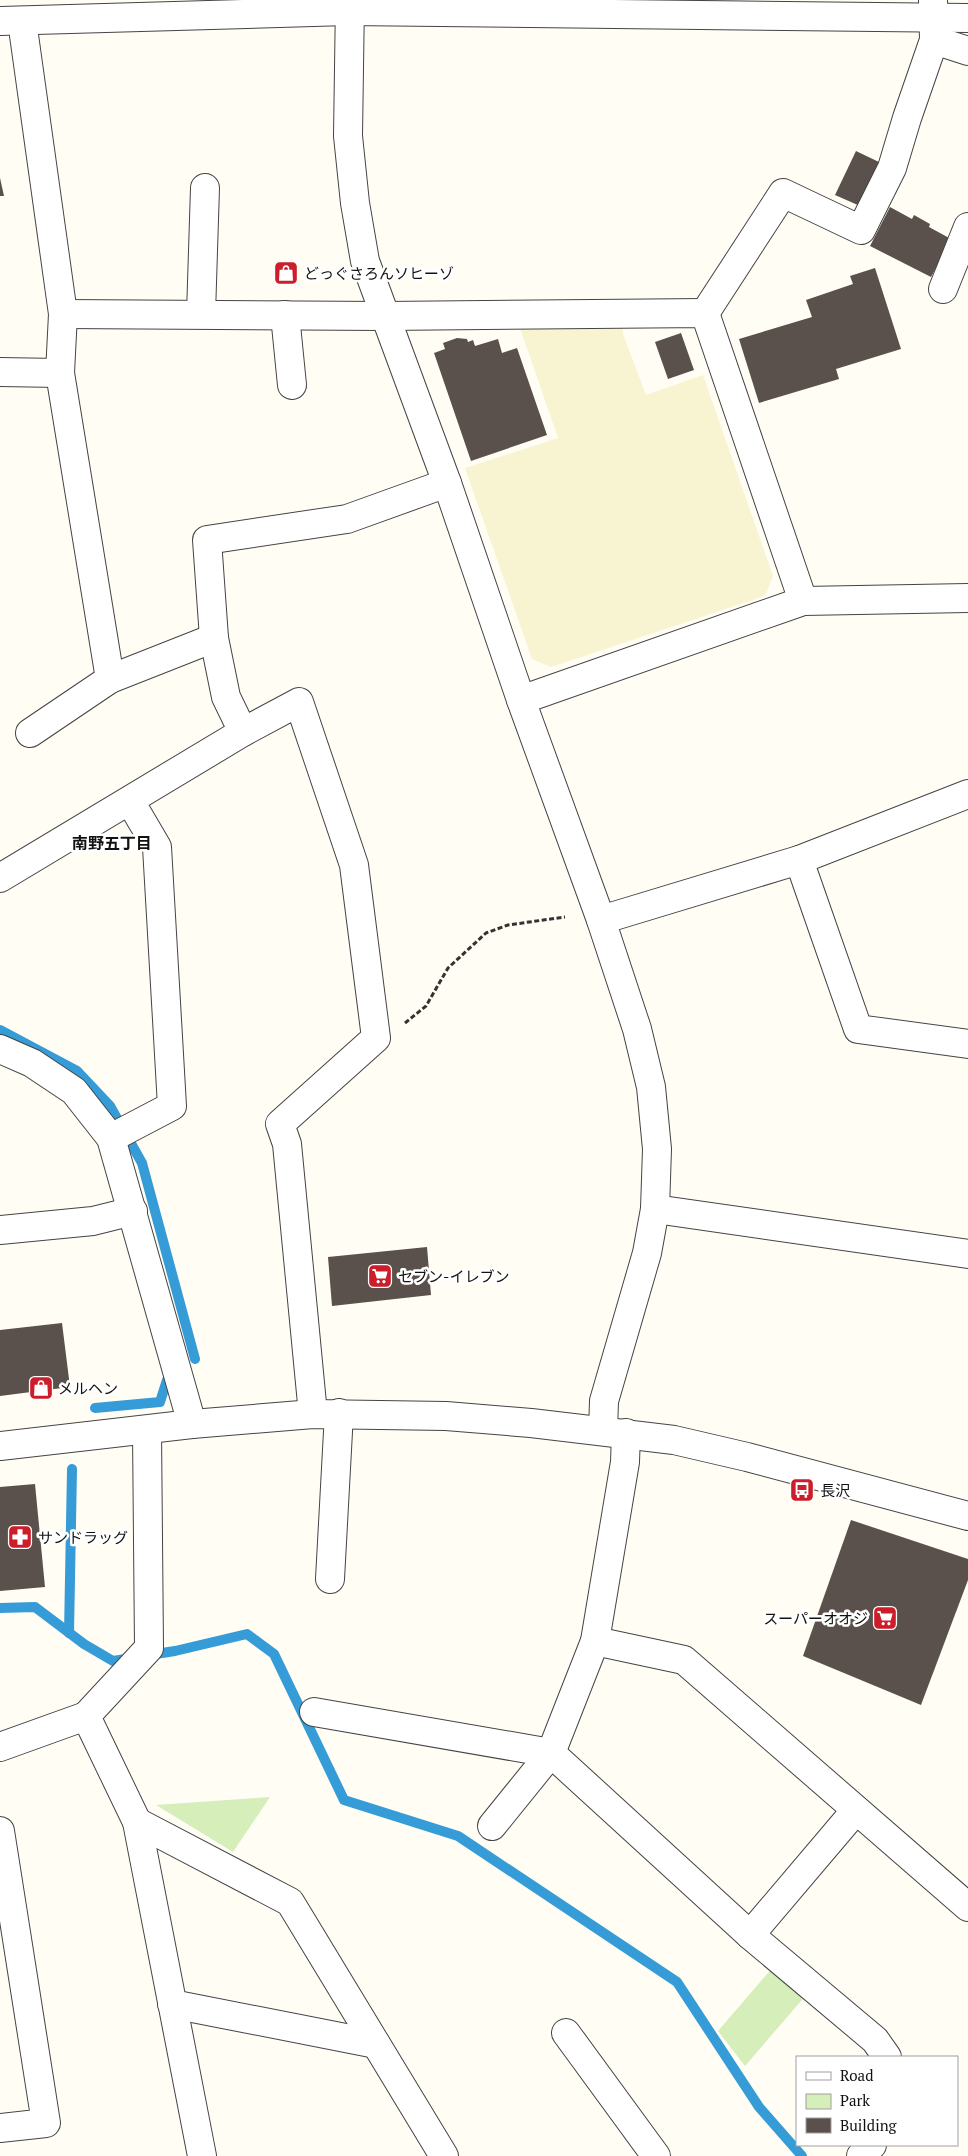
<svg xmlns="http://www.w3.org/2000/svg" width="968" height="2156" font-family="'PT Serif','Noto Sans JP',serif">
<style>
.farmland{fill:#f8f3d1}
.green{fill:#d6eeba}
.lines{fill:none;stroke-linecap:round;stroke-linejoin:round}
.stream{stroke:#369cd7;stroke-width:10}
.building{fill:#5a514c}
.minor-casing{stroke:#444;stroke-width:30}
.path{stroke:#333;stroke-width:3;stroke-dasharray:5 2.5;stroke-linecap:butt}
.minor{stroke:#fff;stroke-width:28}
.labels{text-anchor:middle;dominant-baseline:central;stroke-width:5;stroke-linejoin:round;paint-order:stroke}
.poi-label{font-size:15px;fill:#111;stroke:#fff;text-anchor:start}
.neighbourhood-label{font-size:16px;font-weight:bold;fill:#111;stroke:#fff}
</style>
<rect width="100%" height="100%" fill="#fffdf4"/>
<polygon class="farmland" points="519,325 623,328 623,334 646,395 703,375 773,576 765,596 551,667 532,659 465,468 558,438"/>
<g class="green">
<polygon points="270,1797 233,1852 156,1805"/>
<polygon points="774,1966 807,1994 745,2066 718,2031"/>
</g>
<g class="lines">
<g class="stream">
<polyline points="0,1030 77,1071 110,1106 142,1163 195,1359"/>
<polyline points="95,1408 160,1402 167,1380"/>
<polyline points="0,1608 35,1607 84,1644 113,1661 132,1658"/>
<polyline points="69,1633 72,1469"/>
<polyline points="149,1655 175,1651 247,1634 274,1654 344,1800 458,1836 677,1982 759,2107 802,2156"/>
</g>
</g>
<g class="building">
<polygon points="856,151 881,163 860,206 835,195"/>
<polygon points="0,178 4,196 0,196"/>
<polygon points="890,207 912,219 914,215 930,224 929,227 951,239 931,277 870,246"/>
<polygon points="875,268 901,349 836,369 839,379 759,403 739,339 812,317 806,300 853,284 850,276"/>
<polygon points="681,333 694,370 668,379 655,342"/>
<polygon points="457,338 467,339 468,342 473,340 475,346 498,339 502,353 517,348 547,435 471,461 434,353 445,349 443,343"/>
<polygon points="427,1247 431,1295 332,1306 328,1257"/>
<polygon points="62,1323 70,1387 0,1396 0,1330"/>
<polygon points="35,1484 45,1587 0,1591 0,1487"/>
<polygon points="851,1520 968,1559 968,1580 921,1705 803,1656"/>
</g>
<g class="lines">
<defs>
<g id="minor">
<polyline points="350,0 348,136 355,203 365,261 447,483 521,700 601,920 637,1029 651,1087 657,1149 655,1209 647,1253 604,1401 603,1431"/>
<polyline points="0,21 347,11 968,18"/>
<polyline points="22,21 63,314 60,373 110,679"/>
<polyline points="934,40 968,51"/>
<polyline points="943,289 968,227"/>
<polyline points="705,313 783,193 861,230 892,168 907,118 934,40 933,0"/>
<polyline points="63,314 385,316 705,313 803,601"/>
<polyline points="201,314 205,188"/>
<polyline points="285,315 292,385"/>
<polyline points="0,372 60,373"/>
<polyline points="521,700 803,601 968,598"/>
<polyline points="30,733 110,679 214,638"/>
<polyline points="968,794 799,860 858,1029 968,1044"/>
<polyline points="0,878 243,732"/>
<polyline points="601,920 799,860"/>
<polyline points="0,1049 32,1063 74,1091 111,1138 192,1424"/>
<polyline points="111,1138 172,1106 157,847 130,801"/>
<polyline points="655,1209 968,1254"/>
<polyline points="0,1230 93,1221 133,1211"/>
<polyline points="313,1414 287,1144 280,1124 376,1038 354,865 299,702 243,732 226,697 214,638 207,540 347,519 447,483"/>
<polyline points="147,1431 149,1648 86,1716 137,1822 202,2156"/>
<polyline points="0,1446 192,1424 313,1414 446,1416 531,1423 674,1440 747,1457 968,1516"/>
<polyline points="330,1579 339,1413"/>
<polyline points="595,1641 684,1660 968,1907"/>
<polyline points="314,1712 551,1753 750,1935 875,2040 887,2057"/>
<polyline points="0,1747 86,1716"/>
<polyline points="137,1822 290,1902 444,2156"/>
<polyline points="492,1826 551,1753 595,1641 625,1462 626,1433"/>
<polyline points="0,1831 46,2123 0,2128"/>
<polyline points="750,1935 856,1810"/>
<polyline points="172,2004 376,2044"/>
<polyline points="566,2033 656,2156"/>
<polyline points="861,2156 872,2145"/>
</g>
</defs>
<use href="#minor" class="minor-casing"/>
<polyline class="path" points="405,1023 426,1006 448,968 486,933 508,925 565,917"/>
<use href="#minor" class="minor"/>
</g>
<defs>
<symbol id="shop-square" viewBox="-11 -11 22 22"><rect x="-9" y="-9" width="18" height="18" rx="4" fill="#cc1d2a" stroke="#fff"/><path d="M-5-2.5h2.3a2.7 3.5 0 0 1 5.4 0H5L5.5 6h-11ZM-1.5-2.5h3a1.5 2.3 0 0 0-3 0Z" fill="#fff"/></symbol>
<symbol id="supermarket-square" viewBox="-11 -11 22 22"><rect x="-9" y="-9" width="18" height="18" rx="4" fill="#cc1d2a" stroke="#fff"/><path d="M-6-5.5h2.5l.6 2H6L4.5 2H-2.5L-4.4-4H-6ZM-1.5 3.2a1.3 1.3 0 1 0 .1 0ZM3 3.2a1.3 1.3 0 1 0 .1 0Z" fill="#fff"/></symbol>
<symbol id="bus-square" viewBox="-11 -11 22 22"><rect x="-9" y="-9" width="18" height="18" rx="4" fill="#cc1d2a" stroke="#fff"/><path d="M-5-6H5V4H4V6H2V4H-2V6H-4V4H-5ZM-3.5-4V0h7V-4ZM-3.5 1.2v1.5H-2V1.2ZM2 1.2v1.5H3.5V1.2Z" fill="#fff"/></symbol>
<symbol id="pharmacy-square" viewBox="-11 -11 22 22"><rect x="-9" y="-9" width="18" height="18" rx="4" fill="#cc1d2a" stroke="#fff"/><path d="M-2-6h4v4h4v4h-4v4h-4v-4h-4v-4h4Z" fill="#fff"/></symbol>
</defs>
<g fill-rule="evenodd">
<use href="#shop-square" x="272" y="259" width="28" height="28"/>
<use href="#supermarket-square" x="366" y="1262" width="28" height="28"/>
<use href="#shop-square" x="27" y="1374" width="28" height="28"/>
<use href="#bus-square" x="788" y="1476" width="28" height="28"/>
<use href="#pharmacy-square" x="6" y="1523" width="28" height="28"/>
<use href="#supermarket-square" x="871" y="1604" width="28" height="28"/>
</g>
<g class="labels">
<g class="poi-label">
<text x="304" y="273">どっぐさろんソヒーゾ</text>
<text x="398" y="1276">セブン-イレブン</text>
<text x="58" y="1388">メルヘン</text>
<text x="820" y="1490">長沢</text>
<text x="38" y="1537">サンドラッグ</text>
<text x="868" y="1618" text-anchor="end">スーパーオオジ</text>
</g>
<g class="neighbourhood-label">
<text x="112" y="843">南野五丁目</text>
</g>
</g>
<rect x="796" y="2056" width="162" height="90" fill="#ffffff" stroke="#a0a0a0"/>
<rect x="806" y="2072" width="25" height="8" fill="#ffffff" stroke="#a0a0a0"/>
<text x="840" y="2081" font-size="15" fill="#111111">Road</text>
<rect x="806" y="2094" width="25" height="15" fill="#d6eeba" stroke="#a0a0a0"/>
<text x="840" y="2106" font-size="15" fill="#111111">Park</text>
<rect x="806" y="2118" width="25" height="15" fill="#5a514c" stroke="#a0a0a0"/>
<text x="840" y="2131" font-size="15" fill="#111111">Building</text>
</svg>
